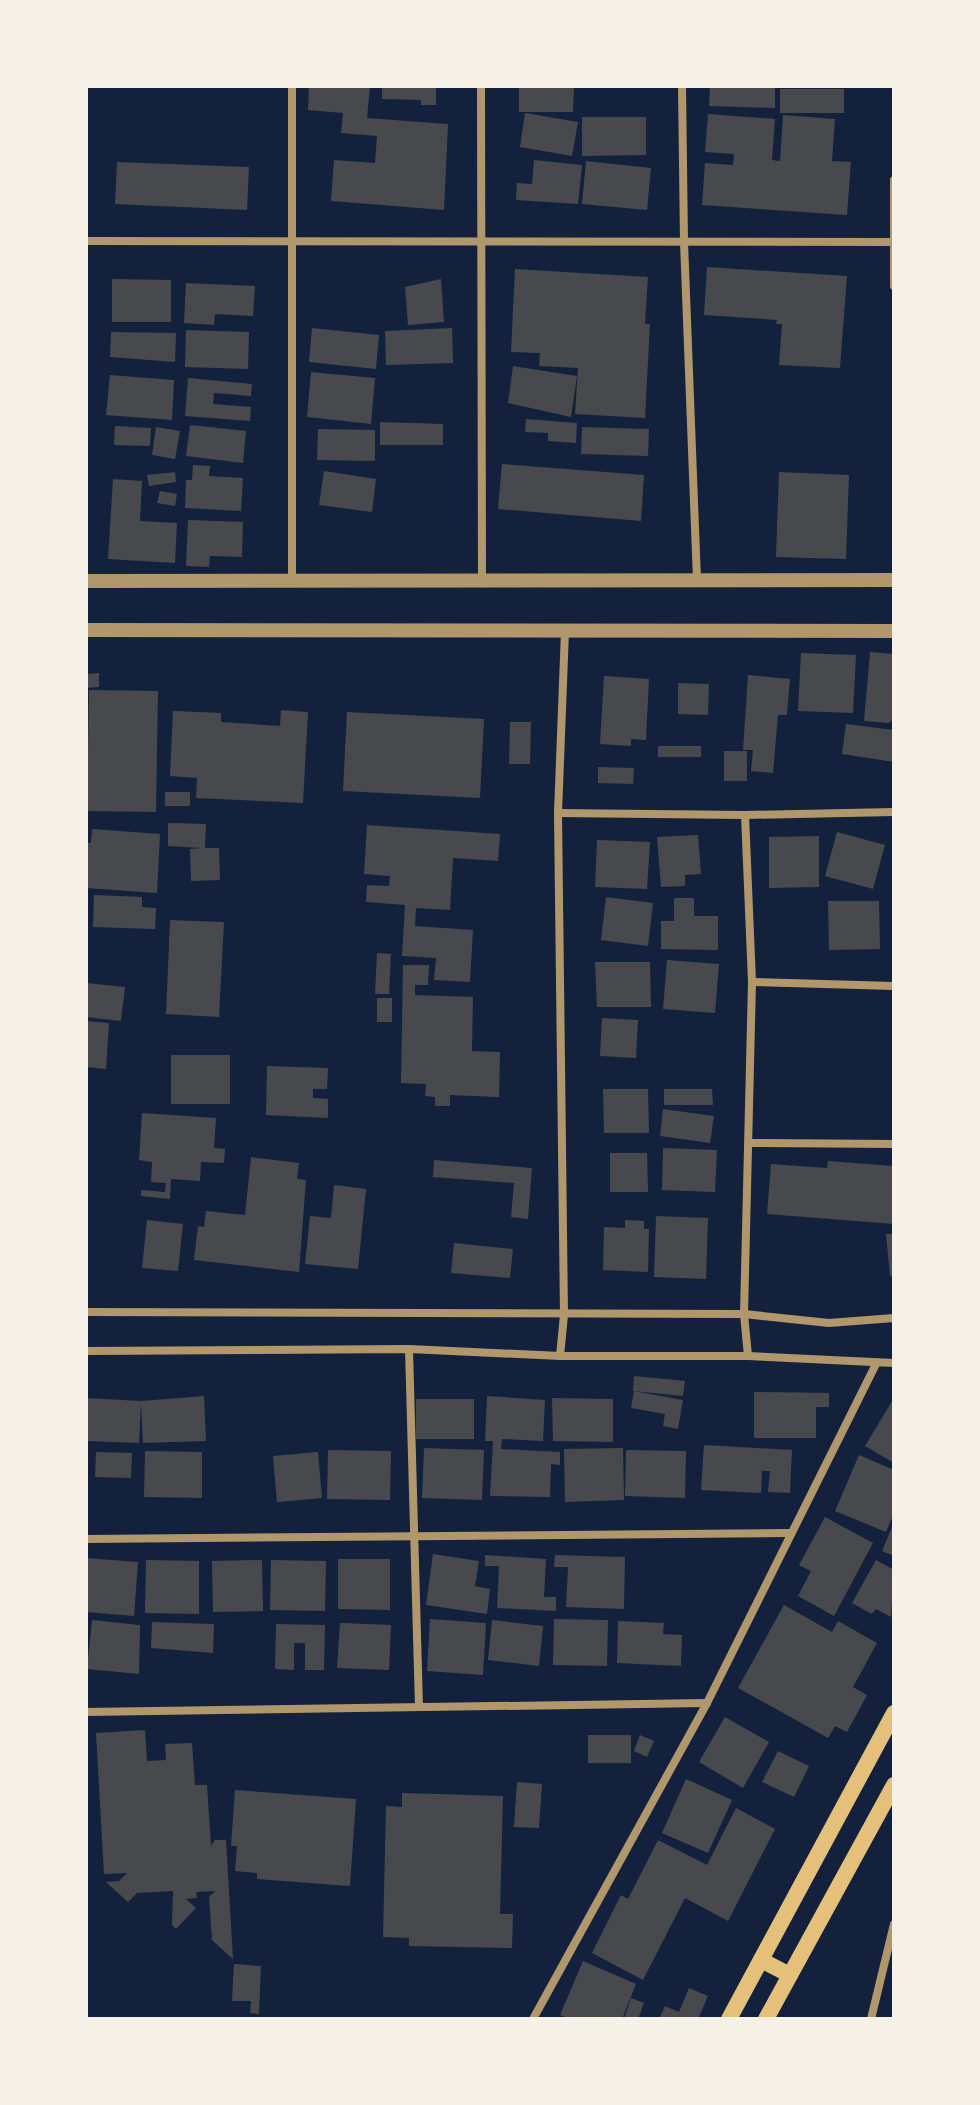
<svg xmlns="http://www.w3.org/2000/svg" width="980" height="2105" font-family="'Crimson Pro',serif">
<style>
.building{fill:#48494c}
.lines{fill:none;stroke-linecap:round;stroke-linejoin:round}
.minor{stroke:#b1986c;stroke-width:8}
.tertiary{stroke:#b1986c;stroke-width:14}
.secondary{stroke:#e5c07b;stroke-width:16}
</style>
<rect width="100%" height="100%" fill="#14213d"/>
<g class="building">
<polygon points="309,86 370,86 367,118 448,124 444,210 331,201 334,160 375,163 377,136 341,133 343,113 308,110"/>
<polygon points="382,86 436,86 436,105 421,105 421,100 382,99"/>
<polygon points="519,86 574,86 573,112 519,112"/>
<polygon points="710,86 775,86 775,108 709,106"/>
<rect x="780" y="89" width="64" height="24"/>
<polygon points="525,113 578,122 572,156 520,147"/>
<polygon points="708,114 775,119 772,160 780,161 783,115 835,119 832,161 851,162 847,215 702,205 705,163 733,165 734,154 705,152"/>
<polygon points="582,117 646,117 646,155 582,156"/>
<polygon points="534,160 582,165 578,204 516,200 517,183 532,184"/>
<polygon points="586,161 651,168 647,210 582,204"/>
<polygon points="117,162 249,167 247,210 115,204"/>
<polygon points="707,267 847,276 840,368 779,365 782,324 776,324 777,320 704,315"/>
<polygon points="515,269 648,277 645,324 650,324 645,418 575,414 578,368 539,366 540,353 511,352"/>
<polygon points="112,279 171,280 171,322 112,322"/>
<polygon points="441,279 444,322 408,325 405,287"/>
<polygon points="186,283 255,286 253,316 215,314 214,325 184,323"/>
<polygon points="312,328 379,335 376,369 309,362"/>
<polygon points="452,328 453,363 386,365 385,331"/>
<polygon points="186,330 249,332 248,369 185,367"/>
<polygon points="111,332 176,333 175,362 110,357"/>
<polygon points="513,366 577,376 571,417 508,403"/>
<polygon points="311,372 375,378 371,424 307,417"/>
<polygon points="110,375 174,380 172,420 106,415"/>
<polygon points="188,378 252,384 251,396 214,393 213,404 251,407 250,421 185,416"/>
<polygon points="526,419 577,423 576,443 548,441 548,433 525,432"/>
<polygon points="380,422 443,424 443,445 380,445"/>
<polygon points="190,425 246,431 243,463 186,456"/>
<polygon points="115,426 151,428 150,446 114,445"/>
<polygon points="156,427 180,431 175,459 152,455"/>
<polygon points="582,427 649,429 648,456 581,454"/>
<polygon points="318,429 375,430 375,461 317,460"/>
<polygon points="502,464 644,475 641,521 498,509"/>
<polygon points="193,465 210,466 209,476 243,478 241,511 185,508 186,480 192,480"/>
<polygon points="324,471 376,479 372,512 319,505"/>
<polygon points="175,472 176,482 149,486 147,475"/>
<polygon points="779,472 849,475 846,559 776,557"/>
<polygon points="113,479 142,481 140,521 177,523 175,563 108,559"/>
<polygon points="160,491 177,494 175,506 157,503"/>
<polygon points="188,520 243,522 242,557 210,556 209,567 186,566"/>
<polygon points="870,652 894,654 894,720 888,723 864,721"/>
<polygon points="801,653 856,655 853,713 798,711"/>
<polygon points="99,673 99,687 86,688 86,674"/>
<polygon points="748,675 790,679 787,715 778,715 773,773 751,771 753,750 743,750"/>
<polygon points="604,676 649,679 646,740 631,739 631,746 600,744"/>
<polygon points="678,683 709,684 708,715 678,714"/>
<polygon points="89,690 158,691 156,812 87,811"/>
<polygon points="281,710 308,712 303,803 196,798 197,778 170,776 173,711 221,713 221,722 280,726"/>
<polygon points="347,712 484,719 480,798 343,791"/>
<polygon points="510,722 531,722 530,764 509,764"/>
<polygon points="846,724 894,730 894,762 842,754"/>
<rect x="658" y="746" width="43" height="11"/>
<rect x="724" y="751" width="23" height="30"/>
<polygon points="598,767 634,768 633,784 598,783"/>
<rect x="165" y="792" width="25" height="14"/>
<polygon points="168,823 206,824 205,848 219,848 220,880 191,881 190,849 202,848 168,846"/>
<polygon points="367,825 500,834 498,861 453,858 450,910 416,908 415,926 473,930 470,982 434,980 436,958 402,956 405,905 366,902 367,885 389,886 390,876 364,874"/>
<polygon points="92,829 160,834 157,893 86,888 86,843 91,843"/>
<polygon points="837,832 885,845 873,889 825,876"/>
<polygon points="698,835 701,874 685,875 685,886 661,887 657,837"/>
<polygon points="819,836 819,887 769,888 769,837"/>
<polygon points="597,840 650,842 647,889 595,887"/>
<polygon points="94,895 142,897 142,907 156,908 155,929 93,927"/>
<polygon points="606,897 653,903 648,946 601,940"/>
<polygon points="674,898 694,898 694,916 718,916 718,950 661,949 661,921 674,921"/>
<polygon points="828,901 879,901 880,949 829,950"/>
<polygon points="170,920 224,922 219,1017 166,1014"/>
<polygon points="377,953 391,954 389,994 375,994"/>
<polygon points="667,960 719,964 715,1013 663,1009"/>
<polygon points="595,962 650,962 651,1007 597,1007"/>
<polygon points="403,965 429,965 428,985 415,985 415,995 473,997 472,1051 500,1052 499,1097 450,1095 450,1106 435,1106 435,1097 425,1096 426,1084 401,1083"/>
<polygon points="86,983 125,987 121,1021 86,1017"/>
<rect x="377" y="998" width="15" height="24"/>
<polygon points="602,1018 638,1020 636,1058 600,1056"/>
<polygon points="86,1021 109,1023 106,1069 86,1067"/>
<rect x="171" y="1055" width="59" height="49"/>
<polygon points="267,1066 328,1068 327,1089 313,1089 313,1098 328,1099 328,1118 266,1115"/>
<polygon points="603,1089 648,1089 649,1133 604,1133"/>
<polygon points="664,1089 712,1089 713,1105 664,1105"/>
<polygon points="663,1109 714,1116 710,1143 660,1136"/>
<polygon points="142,1113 216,1118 214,1148 225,1149 224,1163 201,1162 200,1181 171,1179 170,1199 141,1196 141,1190 165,1192 166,1183 151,1182 152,1162 139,1160"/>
<polygon points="663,1148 717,1150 715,1192 662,1190"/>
<polygon points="610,1153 647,1153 648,1192 610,1192"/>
<polygon points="251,1157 299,1163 297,1179 306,1180 299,1272 194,1260 198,1226 204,1227 206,1211 245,1215"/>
<polygon points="434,1160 532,1168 528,1219 511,1217 514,1183 433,1177"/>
<polygon points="828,1161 894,1166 894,1224 767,1214 771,1164 827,1168"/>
<polygon points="334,1185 366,1189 358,1269 305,1264 310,1216 331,1218"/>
<polygon points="656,1216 708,1218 706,1279 654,1277"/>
<polygon points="147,1220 183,1224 178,1271 142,1268"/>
<polygon points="625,1220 644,1221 644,1229 649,1229 648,1272 603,1270 604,1227 625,1228"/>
<polygon points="886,1234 894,1234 894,1275 890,1276"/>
<polygon points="454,1243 513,1249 510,1278 451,1273"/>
<polygon points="634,1376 685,1381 683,1396 633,1391"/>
<polygon points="634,1391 683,1400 678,1429 663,1426 665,1414 631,1408"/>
<polygon points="754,1392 829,1393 829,1407 816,1407 816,1438 754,1438"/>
<polygon points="204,1396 206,1441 143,1443 141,1403 139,1443 86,1441 86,1398 141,1401"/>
<polygon points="487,1396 545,1400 543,1441 502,1439 501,1449 560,1452 560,1465 551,1464 550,1497 490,1496 493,1441 485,1441"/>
<polygon points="552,1398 613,1399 613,1442 553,1441"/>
<polygon points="894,1398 894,1463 865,1446"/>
<rect x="416" y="1399" width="58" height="40"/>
<polygon points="704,1445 792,1450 790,1493 768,1492 770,1471 762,1471 761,1493 701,1490"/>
<polygon points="424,1448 484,1450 482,1500 422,1498"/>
<polygon points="623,1448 624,1500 565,1502 564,1449"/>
<polygon points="328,1450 391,1451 390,1500 327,1499"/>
<polygon points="626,1450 686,1451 685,1498 625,1496"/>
<polygon points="145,1451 202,1452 202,1498 144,1497"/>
<polygon points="96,1452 132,1453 131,1478 95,1477"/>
<polygon points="318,1452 322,1498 277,1502 273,1456"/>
<polygon points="859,1455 894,1470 894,1513 886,1532 835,1511"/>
<polygon points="825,1517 873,1543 834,1616 798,1596 811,1571 799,1565"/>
<polygon points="894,1522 894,1556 882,1551"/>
<polygon points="433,1554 479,1561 475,1586 490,1589 487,1614 426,1605"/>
<polygon points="485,1555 546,1559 544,1597 556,1597 556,1611 497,1608 499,1566 485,1566"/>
<polygon points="555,1555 625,1557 624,1609 566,1607 568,1567 554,1567"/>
<polygon points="86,1558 138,1562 134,1616 86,1612"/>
<polygon points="338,1559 390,1559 390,1610 338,1609"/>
<polygon points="146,1560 199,1561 199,1614 145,1613"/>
<polygon points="262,1560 263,1611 213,1612 212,1561"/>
<polygon points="271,1560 326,1561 325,1611 270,1610"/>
<polygon points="876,1560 894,1570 891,1617 876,1609 872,1614 852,1603"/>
<polygon points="784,1605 832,1632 838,1621 877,1643 853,1687 867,1695 847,1732 835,1726 828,1738 738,1688"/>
<polygon points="430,1619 486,1623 483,1675 427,1671"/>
<polygon points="554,1619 608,1620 607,1666 553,1665"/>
<polygon points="92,1620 140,1625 139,1674 87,1669"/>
<polygon points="492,1620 543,1626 539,1666 488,1660"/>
<polygon points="618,1621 664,1623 663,1634 682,1635 681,1666 617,1663"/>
<polygon points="152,1622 214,1624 213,1653 151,1648"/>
<polygon points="340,1623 391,1625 389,1670 337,1668"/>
<polygon points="276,1624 325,1625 324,1670 305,1670 305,1643 294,1643 294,1670 275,1669"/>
<polygon points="725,1717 769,1742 743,1788 699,1762"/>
<polygon points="145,1730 147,1761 166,1760 165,1744 192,1743 195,1785 207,1785 211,1846 215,1840 226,1840 233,1959 212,1940 209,1897 215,1891 196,1892 197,1898 186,1899 196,1908 176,1929 172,1925 173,1891 137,1893 128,1902 106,1882 119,1881 127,1873 104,1874 96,1733"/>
<rect x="588" y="1735" width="43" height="28"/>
<polygon points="640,1735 654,1741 647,1757 634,1751"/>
<polygon points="778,1751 809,1766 794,1797 762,1782"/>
<polygon points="686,1779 732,1800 708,1853 662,1833"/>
<polygon points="517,1782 542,1784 539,1828 514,1827"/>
<polygon points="235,1790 356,1799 350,1886 257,1879 257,1873 235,1871 237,1846 231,1846"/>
<polygon points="402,1793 503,1796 500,1914 513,1914 512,1948 409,1946 409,1938 383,1937 386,1806 402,1807"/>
<polygon points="736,1808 775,1829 728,1921 685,1898 643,1980 592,1953 621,1895 628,1899 658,1840 707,1865"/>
<polygon points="583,1961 636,1984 622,2019 570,2019 560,2015"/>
<polygon points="234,1964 261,1966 259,2014 250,2013 251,2001 232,2001"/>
<polygon points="689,1988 708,1996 698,2019 659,2019 665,2006 679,2012"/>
<polygon points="631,1998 644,2003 638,2019 624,2019"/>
</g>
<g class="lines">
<g class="minor">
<polyline points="481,86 482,581"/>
<polyline points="682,86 684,242 697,580"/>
<polyline points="894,180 894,286"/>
<polyline points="86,241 894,242"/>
<polyline points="292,581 292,86"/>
<polyline points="558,813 745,815 894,812"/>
<polyline points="745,815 752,982 744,1314 748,1356"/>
<polyline points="752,982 894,986"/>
<polyline points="751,1143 894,1144"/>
<polyline points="86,1312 744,1314 829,1323 894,1318"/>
<polyline points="409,1349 419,1707"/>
<polyline points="86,1351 409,1349 560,1356 748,1356 894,1363"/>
<polyline points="560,1356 564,1315 558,813 565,631"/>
<polyline points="86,1539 789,1533"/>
<polyline points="86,1712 707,1703"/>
<polyline points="533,2019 707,1703 876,1364"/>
<polyline points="871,2019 894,1924"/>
</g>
<g class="tertiary">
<polyline points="86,581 894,580"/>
<polyline points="86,630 894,631"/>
</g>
<g class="secondary">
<polyline points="761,1960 790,1975"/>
<polyline points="729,2019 894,1713"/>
<polyline points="766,2019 894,1785"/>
</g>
</g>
<rect width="980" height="2105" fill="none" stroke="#f6f1e7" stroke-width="176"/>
</svg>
